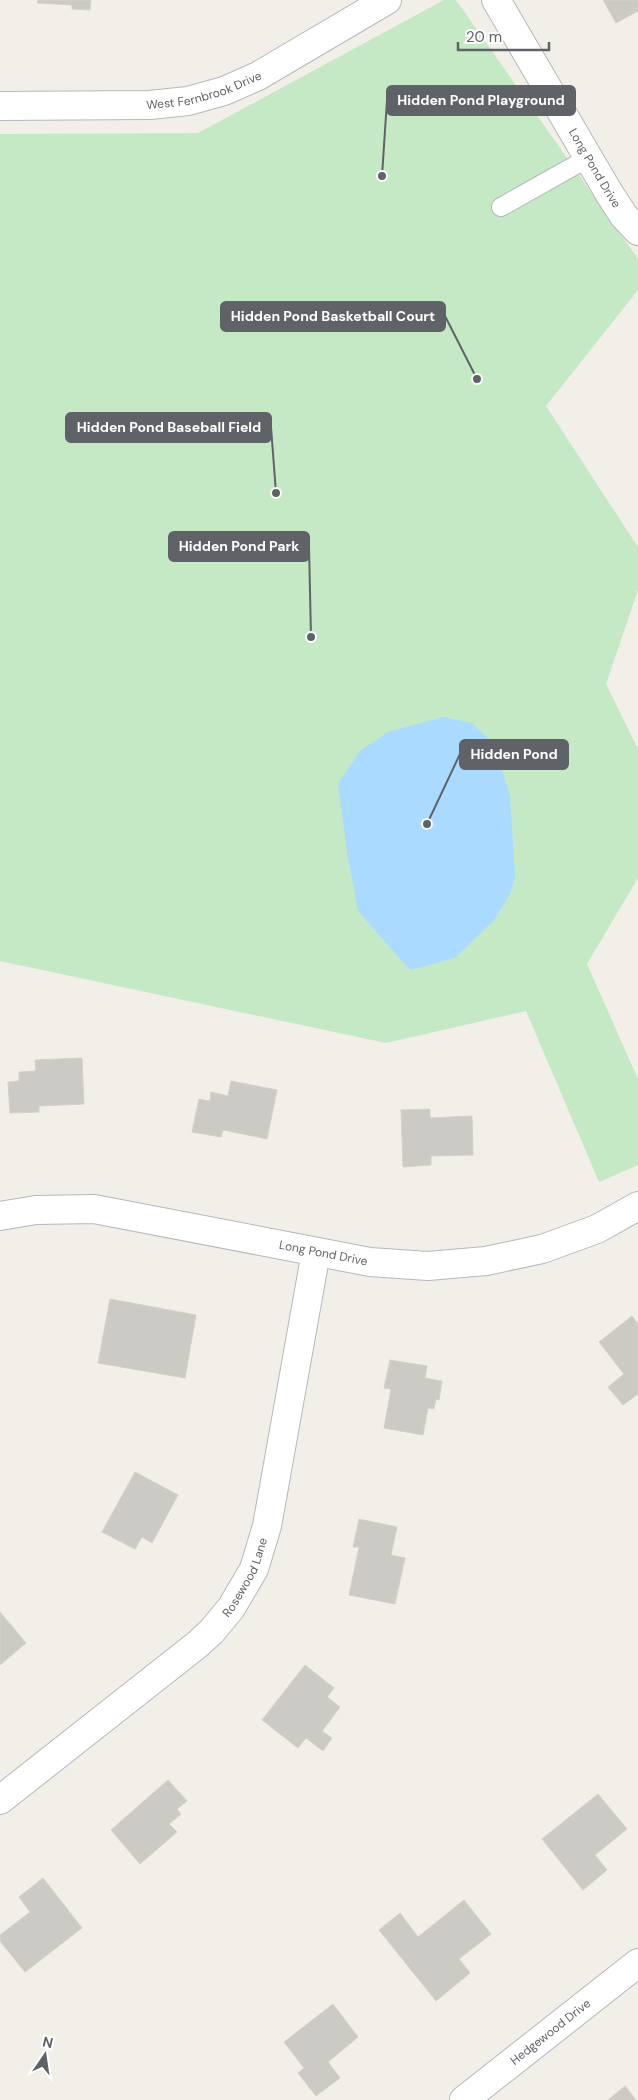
<svg xmlns="http://www.w3.org/2000/svg" width="638" height="2100" font-family="'DM Sans',sans-serif">
<style>
.green{fill:#c5e8c5}
.water{fill:#aadaff}
.building{fill:#cccac5;stroke:#d6d1c6}
.lines{fill:none;stroke-linecap:round;stroke-linejoin:round}
.lane-casing{stroke:#b5b8bc;stroke-width:20}
.street-casing{stroke:#b5b8bc;stroke-width:30}
.lane{stroke:#fff;stroke-width:18}
.street{stroke:#fff;stroke-width:28}
.labels{text-anchor:middle;dominant-baseline:central;stroke-width:4.5;stroke-linejoin:round;paint-order:stroke}
.street-label{font-size:12px;fill:#5f6368;stroke:#fff}
.leader{fill:none;stroke:#5f6368;stroke-width:2}
.callout-dot{fill:#5f6368;stroke:#fff;stroke-width:2}
.callout{fill:#5f6368;stroke:#5f6368;stroke-width:2}
.callout-label{font-size:14px;text-anchor:middle;font-weight:bold;fill:#fff}
</style>
<rect width="100%" height="100%" fill="#f1efe8"/>
<polygon class="green" points="444,0 456,0 638,259 638,290 546,406 638,547 638,590 606,684 638,749 638,878 587,964 638,1079 638,1165 599,1182 526,1011 386,1043 0,961 0,134 198,133"/>
<polygon class="water" points="443,717 472,723 494,744 510,796 515,876 511,892 495,919 455,958 410,970 358,911 347,852 338,784 360,751 388,732"/>
<g class="building">
<polygon points="38,0 91,0 90,10 72,9 72,5 37,3"/>
<polygon points="603,0 638,0 638,11 616,23"/>
<polygon points="82,1058 84,1104 39,1106 39,1112 10,1113 8,1082 19,1081 19,1072 36,1071 35,1060"/>
<polygon points="231,1081 277,1090 267,1139 223,1130 221,1137 192,1132 199,1099 210,1101 211,1092 228,1096"/>
<polygon points="430,1109 430,1118 472,1116 473,1155 431,1156 431,1165 403,1167 401,1110"/>
<polygon points="110,1299 196,1315 185,1378 98,1363"/>
<polygon points="632,1316 638,1324 638,1394 623,1405 608,1387 624,1374 599,1342"/>
<polygon points="390,1360 427,1366 425,1378 442,1381 439,1400 436,1399 434,1409 428,1408 423,1435 384,1428 391,1389 384,1388"/>
<polygon points="135,1472 178,1495 152,1543 142,1537 135,1549 102,1532"/>
<polygon points="359,1519 397,1527 391,1555 405,1558 395,1604 349,1595 359,1547 353,1547"/>
<polygon points="0,1612 26,1643 0,1665"/>
<polygon points="305,1665 334,1688 327,1697 340,1707 322,1731 332,1738 323,1751 306,1738 298,1748 262,1720"/>
<polygon points="168,1780 187,1801 177,1809 181,1814 169,1824 177,1832 140,1864 111,1830"/>
<polygon points="598,1794 627,1829 595,1855 607,1870 583,1890 542,1839"/>
<polygon points="43,1878 82,1928 25,1972 0,1941 0,1935 30,1912 19,1897"/>
<polygon points="464,1900 491,1934 459,1959 470,1973 436,2001 379,1930 400,1913 418,1937"/>
<polygon points="333,2004 358,2037 328,2062 340,2078 316,2096 298,2073 304,2068 284,2042"/>
<polygon points="625,2086 636,2100 608,2100"/>
</g>
<g class="lines">
<defs>
<polyline id="lane" points="501,207 588,158"/>
<g id="street">
<path id="s1" d="M496,0L609,193L624,216L638,231"/>
<path id="s2" d="M0,106L150,105L188,101L224,91L258,76L387,0"/>
<path id="s3" d="M0,1216L36,1210L94,1209L370,1262L428,1266L486,1261L542,1249L597,1229L638,1206"/>
<path id="s4" d="M0,1800L198,1644L212,1631L231,1608L254,1569L267,1526L316,1252"/>
<path id="s5" d="M464,2100L638,1963"/>
</g>
</defs>
<use href="#lane" class="lane-casing"/>
<use href="#street" class="street-casing"/>
<use href="#lane" class="lane"/>
<use href="#street" class="street"/>
</g>
<g class="labels">
<g class="street-label">
<text stroke="none"><textPath href="#s2" startOffset="206">West Fernbrook Drive</textPath></text>
<text stroke="none"><textPath href="#s1" startOffset="195">Long Pond Drive</textPath></text>
<text stroke="none"><textPath href="#s3" startOffset="328">Long Pond Drive</textPath></text>
<text stroke="none"><textPath href="#s4" startOffset="335">Rosewood Lane</textPath></text>
<text stroke="none"><textPath href="#s5" startOffset="110">Hedgewood Drive</textPath></text>
</g>
</g>
<path class="leader" d="M382 176L387 100M477 379L445 316M276 493L271 427M311 637L309 546M427 824L460 754"/>
<g class="callout-dot">
<circle cx="382" cy="176" r="5"/>
<circle cx="477" cy="379" r="5"/>
<circle cx="276" cy="493" r="5"/>
<circle cx="311" cy="637" r="5"/>
<circle cx="427" cy="824" r="5"/>
</g>
<g class="callout">
<rect x="387" y="86" width="188" height="29" rx="5"/>
<rect x="221" y="302" width="224" height="29" rx="5"/>
<rect x="66" y="413" width="205" height="29" rx="5"/>
<rect x="169" y="532" width="140" height="29" rx="5"/>
<rect x="460" y="740" width="108" height="29" rx="5"/>
</g>
<g class="callout-label">
<text x="481" y="105">Hidden Pond Playground</text>
<text x="333" y="321">Hidden Pond Basketball Court</text>
<text x="169" y="432">Hidden Pond Baseball Field</text>
<text x="239" y="551">Hidden Pond Park</text>
<text x="514" y="759">Hidden Pond</text>
</g>
<g transform="translate(45 2055) rotate(13)" stroke="#ffffff" stroke-width="4" paint-order="stroke">
<path d="M0-4L9 19L0 12L-9 19Z" fill="#5f6368"/>
<text y="-8" font-size="14" font-weight="bold" text-anchor="middle" fill="#5f6368">N</text>
</g>
<path d="M458 42v8h91v-8" fill="none" stroke="#5f6368" stroke-width="2.5"/>
<text x="466" y="42" font-size="15" fill="#5f6368" stroke="#ffffff" stroke-width="4" paint-order="stroke">20 m</text>
</svg>
